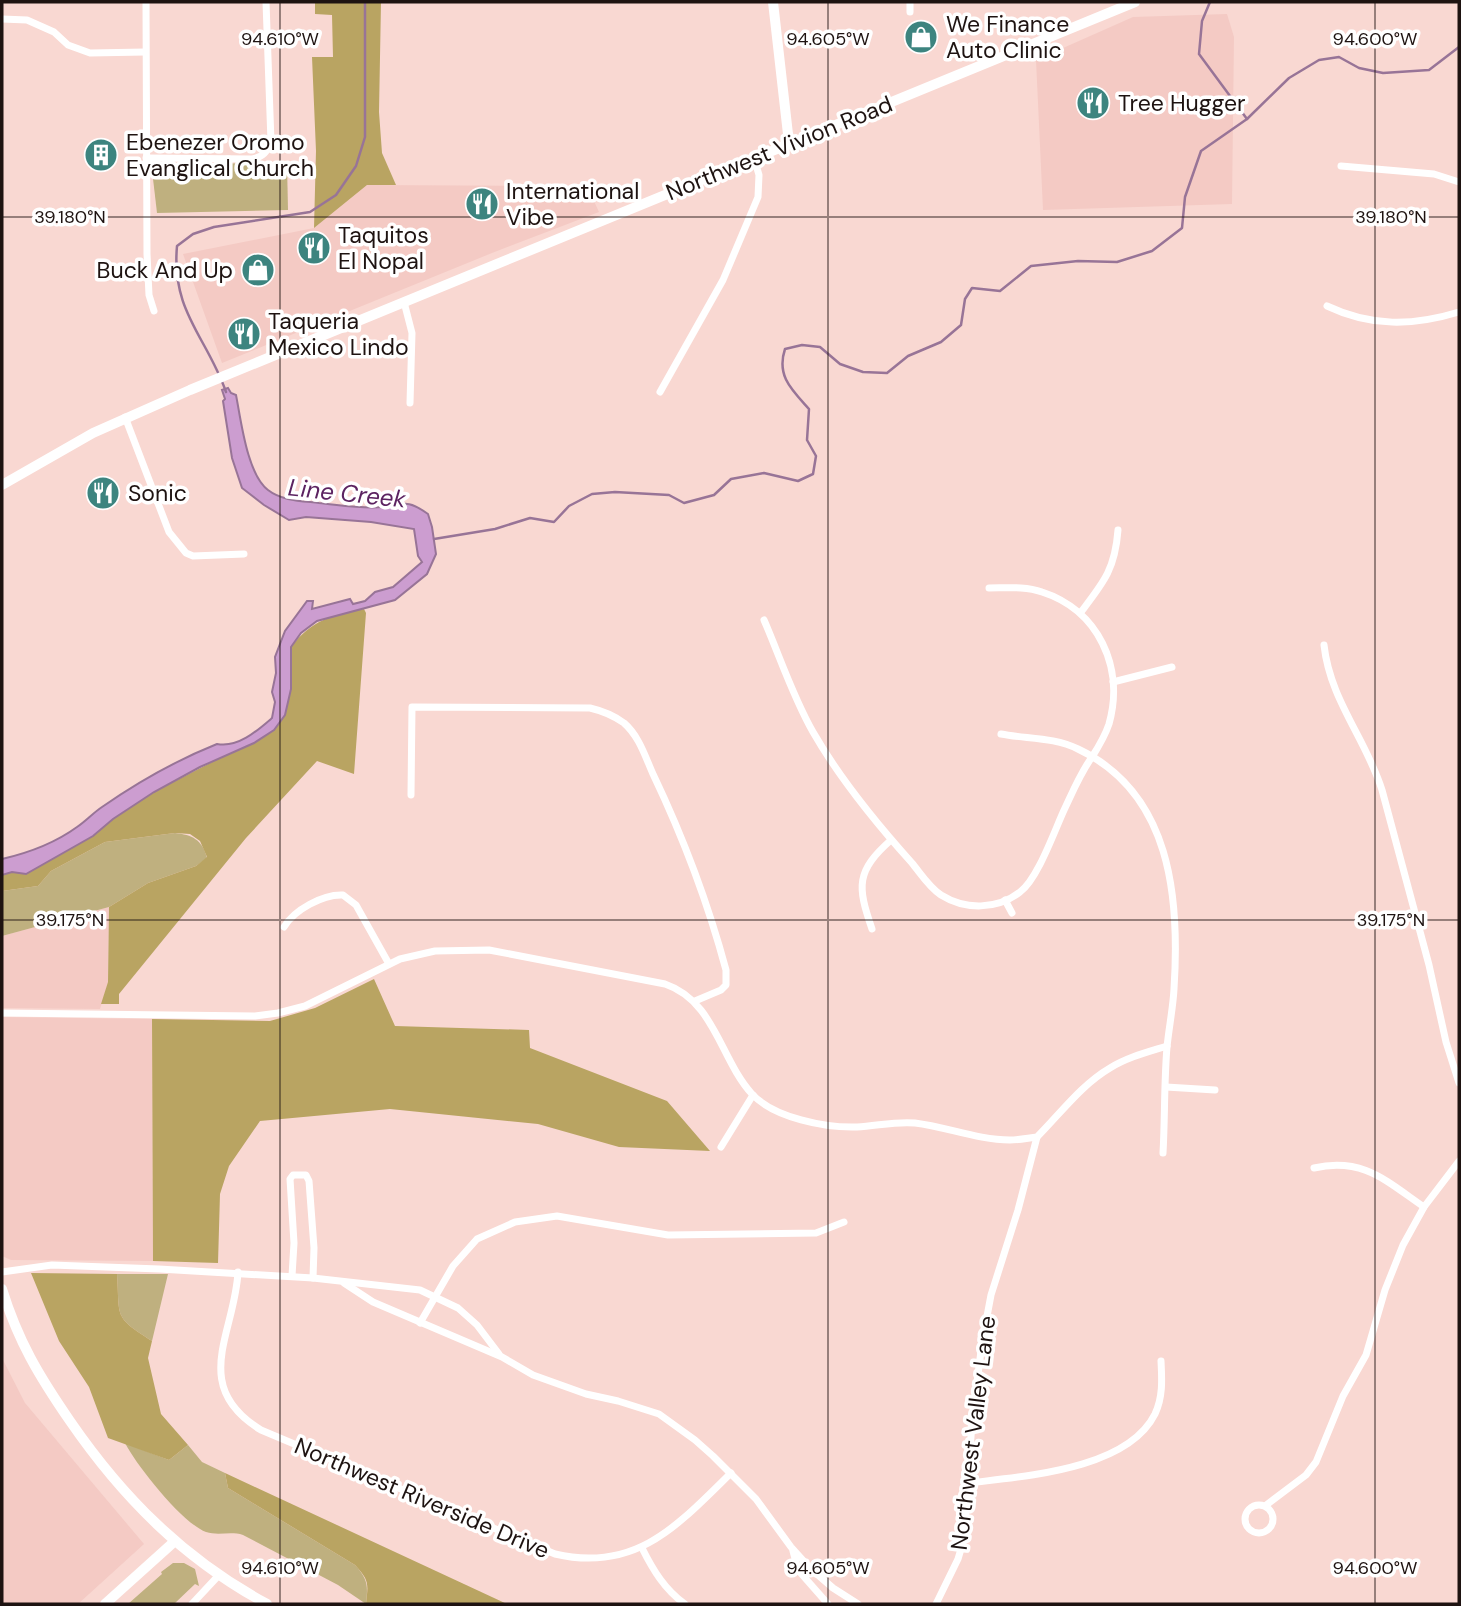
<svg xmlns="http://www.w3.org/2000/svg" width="1461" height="1606" font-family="'DM Sans',sans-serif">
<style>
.built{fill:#f4cac4}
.green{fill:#bfb07f}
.forest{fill:#b9a462}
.water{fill:#cc9dd0;stroke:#987497;stroke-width:2}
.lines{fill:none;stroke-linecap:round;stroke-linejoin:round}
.stream{stroke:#987497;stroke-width:2.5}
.minor{stroke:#fff;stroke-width:7}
.secondary{stroke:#fff;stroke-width:10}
.ticks{fill:none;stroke:#1e1311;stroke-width:2;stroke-opacity:0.45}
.labels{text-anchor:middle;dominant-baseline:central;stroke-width:7;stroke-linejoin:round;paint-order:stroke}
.poi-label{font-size:23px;fill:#1e1311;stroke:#fff;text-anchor:start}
.street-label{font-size:23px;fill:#1e1311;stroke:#fff}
.water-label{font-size:24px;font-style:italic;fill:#5c2361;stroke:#fff}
.ticks-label{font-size:18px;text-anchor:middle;fill:#1e1311;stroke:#fff;stroke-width:7;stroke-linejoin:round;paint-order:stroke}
</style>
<rect width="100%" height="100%" fill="#f9d8d2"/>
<g class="built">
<polygon points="1227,14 1234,37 1232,204 1043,210 1036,60 1133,17"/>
<polygon points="367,185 587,186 599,212 492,253 222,363 183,254 314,228"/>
<polygon points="109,907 108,983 100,1009 2,1008 2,936"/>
<polygon points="2,1017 152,1019 153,1261 11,1260 2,1256"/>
<polygon points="2,1358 25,1403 144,1544 78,1604 2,1604"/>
</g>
<g class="green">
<polygon points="287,163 288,210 157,213 152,170 155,164"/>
<path d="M175,833C192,835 202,839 207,858L196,866L148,883L109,907L2,936V891L38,886L51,871L105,842Z"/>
<path d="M117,1274H168L152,1341C113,1316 120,1318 117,1274Z"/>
<path d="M125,1443L169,1460L188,1445L202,1462L225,1473L228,1488L355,1565C368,1579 368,1586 366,1604L338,1585L243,1535C231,1531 218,1536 206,1532C182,1523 137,1466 125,1443Z"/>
<polygon points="173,1563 184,1563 195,1569 199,1586 195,1584 174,1604 128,1604 162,1574 161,1572"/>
</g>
<g class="forest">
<polygon points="315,2 381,2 379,112 382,153 396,185 367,185 314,228 316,151 312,57 333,57 332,15 315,14"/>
<path d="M364,609L366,613L354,774L317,761L246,838L119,994V1004H101L108,982L109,907L148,883L196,866L207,857L200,841L190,834L175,833L105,842L51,871L38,886L2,891V875L59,854L93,836L113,819L154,792L274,730L292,665L291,647C312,620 331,615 364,609Z"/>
<polygon points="374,979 395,1026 529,1030 530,1048 667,1101 710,1151 619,1147 538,1124 390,1109 260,1121 229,1166 220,1194 218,1263 153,1261 152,1019 270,1021 315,1008"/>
<path d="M31,1273L117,1274C120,1318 113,1316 152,1341L148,1358L161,1414L188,1445L169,1460L108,1438L89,1387L59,1341Z"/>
<path d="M225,1473L507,1604H366C368,1584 370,1581 355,1565L228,1488Z"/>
</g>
<path class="water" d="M228,388L231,393L236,395C241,420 247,474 268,490C282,501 302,501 319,503C340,505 362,509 383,507C405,504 407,499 428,514L432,527L436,554L427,574L395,600L317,621L301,633L291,647V689L285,715L274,730L254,743L200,767L154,792L113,819L93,836L26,874L12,872L2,875V859C28,853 55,843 77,827C86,821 93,813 102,807C138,782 177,760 217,744C238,748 257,731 272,718L275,702L272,692L276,673L275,657L285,631L307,601H313L312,609L350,599L353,604L365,601L375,592L393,587L422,562L418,556L414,529L371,522L306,517L289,520L264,505L242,488L232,458L223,401L225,399L222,390Z"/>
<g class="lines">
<g class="stream">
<polyline points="1247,119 1289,78 1319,60 1339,57 1359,68 1383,73 1429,70 1459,47"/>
<path d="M226,392C207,337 171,312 177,246L193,234L214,227L310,212L336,195L356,166L365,137V2"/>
<path d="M434,539L495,529L530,518L554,522L569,506L592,494L615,492L669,495L684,503L714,495L731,479L764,473L798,481L813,474L816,456L807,440L809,409C792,390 776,376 785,349L802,345L820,347L840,364L863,372L887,373L908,356L941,342L961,325L965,299L972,288L1000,291L1031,266L1078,261L1117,262L1152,251L1182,228L1185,197L1201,151L1247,119L1199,54L1202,21L1210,2"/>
</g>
<g class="minor">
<polyline points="146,2 147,254 149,295 154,311"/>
<polyline points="910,12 910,2"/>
<polyline points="2,19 27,20 54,32 68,45 90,53 145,52"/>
<path d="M146,158L252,159C263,157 267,152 271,142L266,2"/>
<polyline points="1341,166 1434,174 1459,182"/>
<polyline points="404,302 412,333 410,403"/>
<path d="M1327,306C1371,327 1413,326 1459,312"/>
<polyline points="660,392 723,280 758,197 759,175 754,158"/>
<polyline points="125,417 169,532 186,553 193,556 244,554"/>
<path d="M1081,612C1104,582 1115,569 1118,530"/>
<path d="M764,620C780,657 793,697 813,732C840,779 876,823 912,863C921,874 929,887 941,895C965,910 997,910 1020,892C1038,879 1055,829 1065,808C1073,791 1081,772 1092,757C1099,746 1105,736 1109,724C1125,667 1098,610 1042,592C1025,586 1006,588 989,588"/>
<path d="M1324,645C1330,700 1366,739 1382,790L1429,965L1446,1042L1459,1083"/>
<polyline points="1113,682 1172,667"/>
<path d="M1001,734C1027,739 1054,737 1078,749C1171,793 1180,897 1174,989C1173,1008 1169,1027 1167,1047C1164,1082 1165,1118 1163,1153"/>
<path d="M411,795L412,707L590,708C603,711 613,715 624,723C639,736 645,756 653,774C683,837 708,903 726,970V985L721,990L695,1001"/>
<polyline points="1005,900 1012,913"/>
<path d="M284,927C294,910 323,894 343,895L356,905L389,964"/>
<path d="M872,929C857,886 856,871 891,840"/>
<path d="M2,1013L255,1016L278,1013L305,1006L400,959L435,951L489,950L665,984C715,1001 720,1059 752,1094C774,1118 826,1128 857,1127C877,1126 896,1121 915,1123C947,1127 978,1140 1010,1140C1019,1140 1028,1138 1037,1137C1060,1114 1081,1085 1110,1068C1128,1057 1148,1052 1167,1046"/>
<polyline points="1166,1087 1215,1090"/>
<polyline points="721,1147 753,1095"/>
<path d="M1314,1168C1363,1157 1386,1181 1424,1207"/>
<polyline points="2,1272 52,1265 159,1269 313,1278 420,1290 458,1308 477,1325 499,1354"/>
<path d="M238,1272C235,1333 189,1386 261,1430L555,1554C636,1573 678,1525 731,1473"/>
<polyline points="292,1276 294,1243 290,1179 293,1175 306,1175 309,1181 314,1248 313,1278"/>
<polyline points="344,1283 373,1302 502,1357 533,1375 586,1394 618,1401 659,1414 695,1440 713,1456 756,1499 791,1547 810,1568 833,1588 858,1604"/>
<polyline points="420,1323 453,1266 477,1239 515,1222 557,1216 668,1235 816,1233 844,1222"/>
<path d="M969,1483C1024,1476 1127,1470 1155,1414C1163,1397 1162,1380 1161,1361"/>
<circle cx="1259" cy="1519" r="14"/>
<polyline points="1265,1506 1306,1475 1316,1462 1343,1396 1366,1355 1385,1290 1403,1245 1424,1207 1459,1161"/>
<path d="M642,1548C653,1570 665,1590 685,1604"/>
<polyline points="793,1551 798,1570 828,1604"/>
<polyline points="192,1604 219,1575"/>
<polyline points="936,1604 958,1559 964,1539 972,1422 982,1343 991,1295 1018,1210 1037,1137"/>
</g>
<g class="secondary">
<polyline points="773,2 789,143"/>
<polyline points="2,485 93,433 190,390 1135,2"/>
<path d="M2,1289C18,1341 39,1376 70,1421C123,1498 184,1559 267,1604"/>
<polyline points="105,1604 175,1541"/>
</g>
</g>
<path class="ticks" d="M280,2V1604M828,2V1604M1375,2V1604M2,217H1459M2,920H1459"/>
<defs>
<symbol id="shop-disc" viewBox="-11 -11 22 22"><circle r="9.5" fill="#3d847f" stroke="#fff"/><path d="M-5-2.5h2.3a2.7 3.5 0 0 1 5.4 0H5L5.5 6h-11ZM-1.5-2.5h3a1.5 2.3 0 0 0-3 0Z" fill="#fff"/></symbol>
<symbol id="restaurant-disc" viewBox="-11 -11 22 22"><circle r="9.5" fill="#3d847f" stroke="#fff"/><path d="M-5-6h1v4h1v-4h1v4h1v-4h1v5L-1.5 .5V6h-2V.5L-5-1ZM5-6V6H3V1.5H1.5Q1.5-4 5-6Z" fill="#fff"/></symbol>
<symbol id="building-disc" viewBox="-11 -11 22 22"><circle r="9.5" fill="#3d847f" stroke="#fff"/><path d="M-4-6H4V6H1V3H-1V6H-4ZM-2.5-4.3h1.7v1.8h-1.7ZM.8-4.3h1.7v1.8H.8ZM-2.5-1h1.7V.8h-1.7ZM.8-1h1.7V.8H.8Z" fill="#fff"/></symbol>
</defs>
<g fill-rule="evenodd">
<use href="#shop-disc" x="902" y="18" width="38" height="38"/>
<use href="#restaurant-disc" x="1074" y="84" width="38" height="38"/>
<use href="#building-disc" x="82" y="136" width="38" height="38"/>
<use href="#restaurant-disc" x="463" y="185" width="38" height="38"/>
<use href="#restaurant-disc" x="295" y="229" width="38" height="38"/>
<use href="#shop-disc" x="239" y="251" width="38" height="38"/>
<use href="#restaurant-disc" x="225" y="315" width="38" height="38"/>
<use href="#restaurant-disc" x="84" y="474" width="38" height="38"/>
</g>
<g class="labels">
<g class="poi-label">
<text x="946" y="24">We Finance<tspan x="946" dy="26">Auto Clinic</tspan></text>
<text x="1118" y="103">Tree Hugger</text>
<text x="126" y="142">Ebenezer Oromo<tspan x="126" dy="26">Evanglical Church</tspan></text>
<text x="506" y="191">International<tspan x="506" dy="26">Vibe</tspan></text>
<text x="338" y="235">Taquitos<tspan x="338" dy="26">El Nopal</tspan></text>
<text x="233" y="270" text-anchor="end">Buck And Up</text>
<text x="268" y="321">Taqueria<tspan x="268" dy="26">Mexico Lindo</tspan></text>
<text x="128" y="493">Sonic</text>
</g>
<g class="street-label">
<text transform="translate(779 148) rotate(-22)">Northwest Vivion Road</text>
<text transform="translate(973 1433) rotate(-83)">Northwest Valley Lane</text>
<text transform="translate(422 1498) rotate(23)">Northwest Riverside Drive</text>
</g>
<g class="water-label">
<text transform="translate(347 493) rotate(6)">Line Creek</text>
</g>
</g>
<g class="ticks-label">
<text x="280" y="45">94.610°W</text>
<text x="828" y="45">94.605°W</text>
<text x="1375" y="45">94.600°W</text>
<text x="70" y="223">39.180°N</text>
<text x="1391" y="223">39.180°N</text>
<text x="70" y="926">39.175°N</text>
<text x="1391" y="926">39.175°N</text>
<text x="280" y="1574">94.610°W</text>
<text x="828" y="1574">94.605°W</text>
<text x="1375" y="1574">94.600°W</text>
</g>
<rect width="1461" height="1606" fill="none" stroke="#1e1311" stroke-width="7"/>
</svg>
